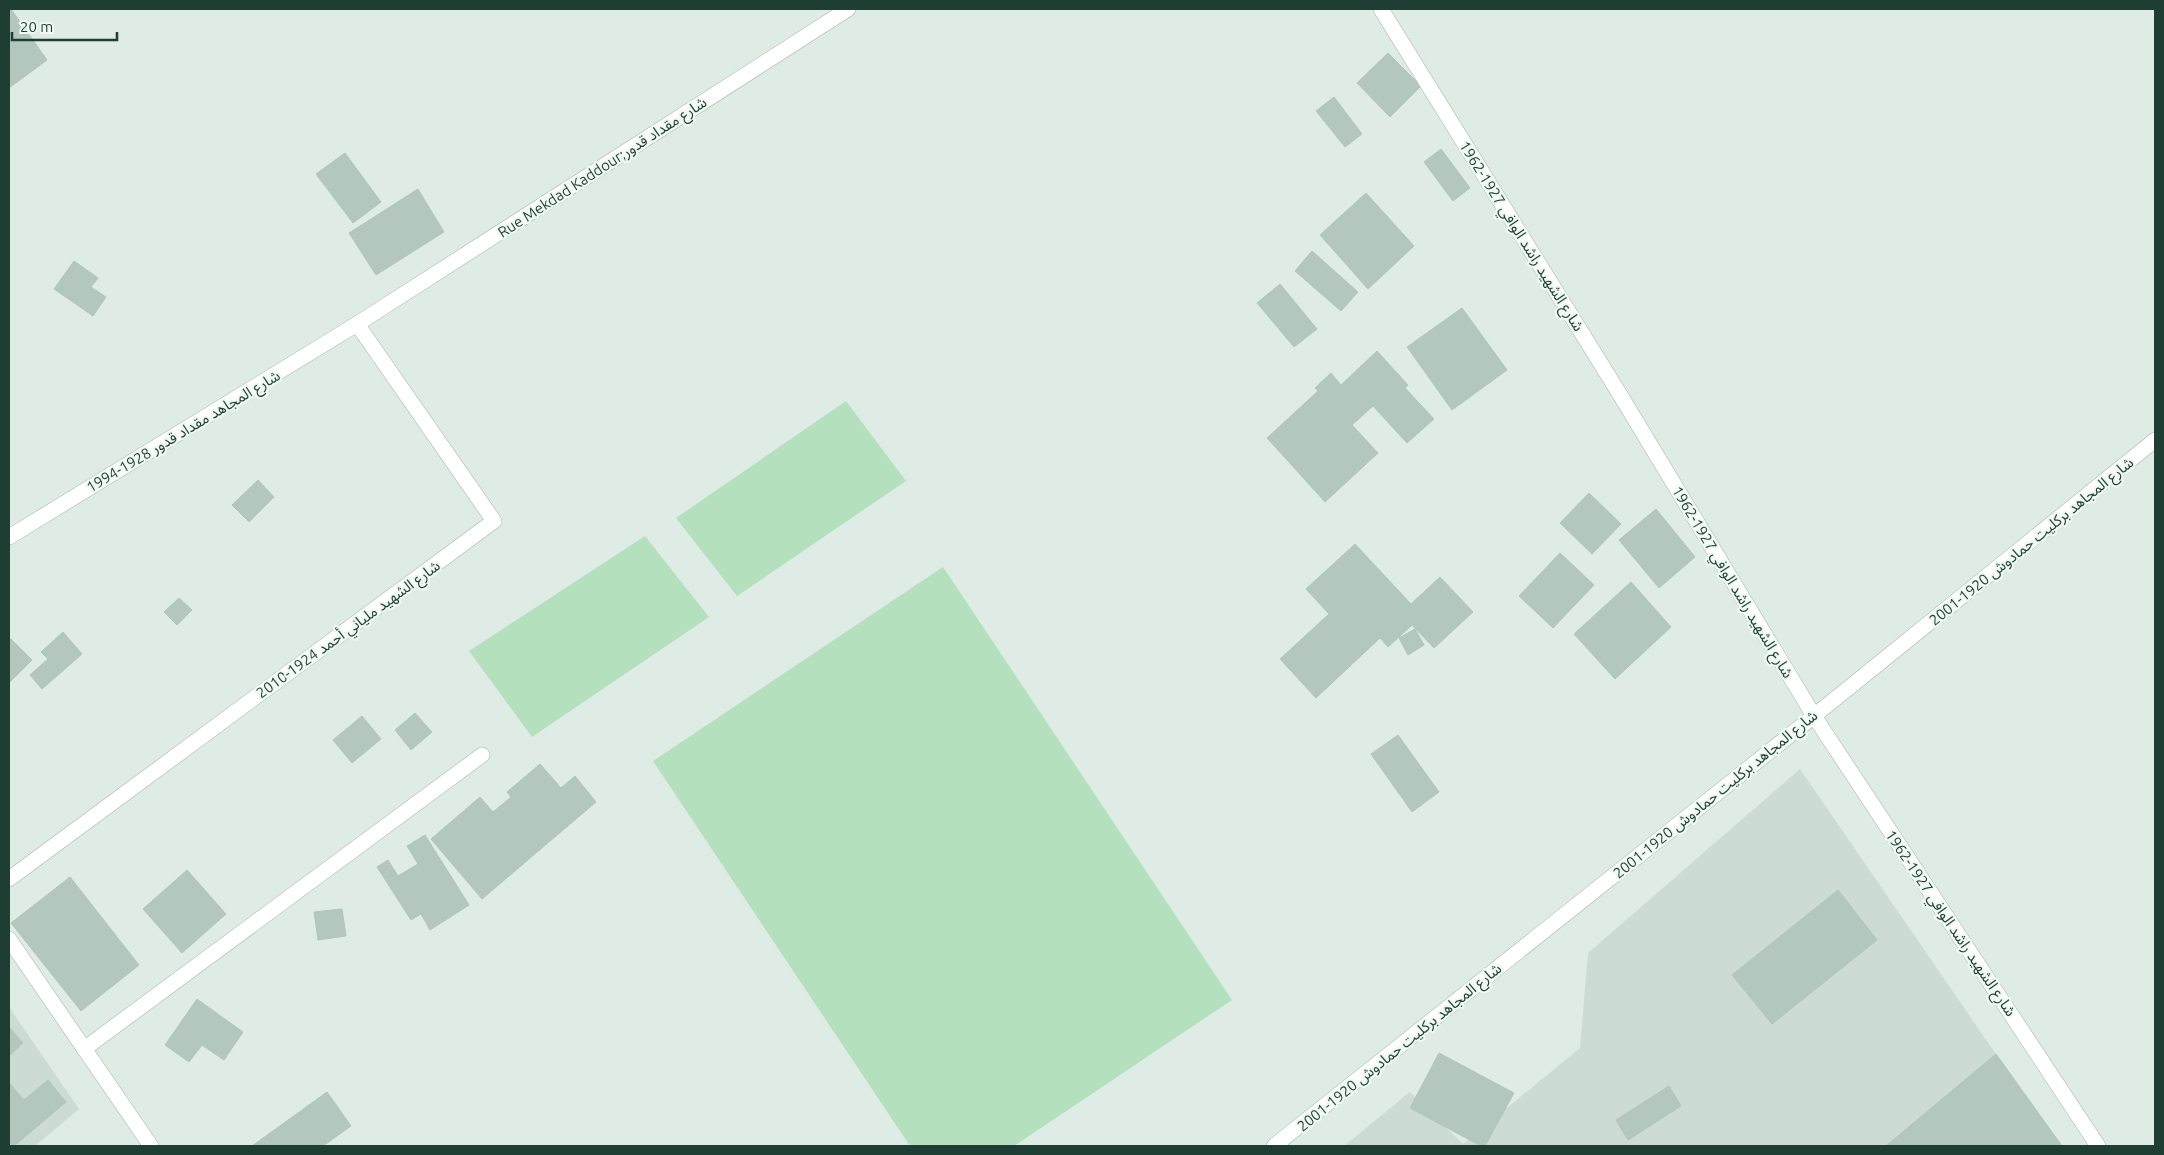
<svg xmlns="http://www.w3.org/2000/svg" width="2164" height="1155" font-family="Ubuntu,'Noto Sans Arabic',sans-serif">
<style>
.built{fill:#ccdcd4}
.green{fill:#b4e0be}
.building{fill:#b3c7be;stroke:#b0c6bc}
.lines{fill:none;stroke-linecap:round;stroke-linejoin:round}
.minor-casing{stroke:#a1b4ac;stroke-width:16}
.tertiary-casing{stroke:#a1b4ac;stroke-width:16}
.minor{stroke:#fff;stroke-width:15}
.tertiary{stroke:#fff;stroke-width:15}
.labels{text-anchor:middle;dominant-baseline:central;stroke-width:4.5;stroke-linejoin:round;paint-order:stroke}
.street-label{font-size:15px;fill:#1e3e33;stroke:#eff8f3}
</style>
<rect width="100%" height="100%" fill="#deece5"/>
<g class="built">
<polygon points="1800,769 2059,1146 1344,1146 1410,1092 1463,1144 1580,1048 1588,953"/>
<polygon points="9,1007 79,1109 35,1146 9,1146"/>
</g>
<g class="green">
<polygon points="846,401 906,481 737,596 676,518"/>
<polygon points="645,536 709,617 532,737 469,651"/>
<polygon points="943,567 1232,1000 1014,1146 910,1146 653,761"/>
</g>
<g class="building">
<polygon points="11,9 47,60 9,88 9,10"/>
<polygon points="1388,53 1421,86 1390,117 1357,83"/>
<polygon points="1334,97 1362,134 1345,147 1316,111"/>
<polygon points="1441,149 1470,188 1453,201 1424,162"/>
<polygon points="345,153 381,202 353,223 316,174"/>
<polygon points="418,189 444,232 376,275 349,233"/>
<polygon points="1366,193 1414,246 1368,289 1320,235"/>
<polygon points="1312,251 1358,292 1341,311 1295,271"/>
<polygon points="74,261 98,278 91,287 106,297 93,316 54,289"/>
<polygon points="1280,284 1317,329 1294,347 1257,303"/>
<polygon points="1462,308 1507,370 1452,410 1407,347"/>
<polygon points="1377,351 1408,385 1405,388 1434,419 1407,443 1373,406 1352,425 1378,453 1325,502 1267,438 1318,391 1315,388 1331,373 1341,385"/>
<polygon points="258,480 274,497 249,522 232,505"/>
<polygon points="1589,493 1621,524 1592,554 1560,523"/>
<polygon points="1656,509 1695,557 1659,588 1619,540"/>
<polygon points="1355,544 1411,604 1440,577 1473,612 1434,648 1412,625 1388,647 1380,638 1316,698 1280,659 1329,614 1306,589"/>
<polygon points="1560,553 1594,585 1553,628 1519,596"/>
<polygon points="1631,582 1671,627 1615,679 1574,634"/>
<polygon points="179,598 192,610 177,625 164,612"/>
<polygon points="1415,629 1424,645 1408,655 1399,638"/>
<polygon points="63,632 82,654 42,689 30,675 48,659 41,652"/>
<polygon points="11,639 32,660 9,683 9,641"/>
<polygon points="415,713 432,732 411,750 395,730"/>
<polygon points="362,716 381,739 352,763 333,740"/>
<polygon points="1398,735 1439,792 1412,812 1371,754"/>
<polygon points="540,764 561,788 575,776 596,802 482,899 431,839 480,797 493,812 511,797 507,792"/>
<polygon points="425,835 469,905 430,930 421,914 411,920 377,867 388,860 398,876 418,864 407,846"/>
<polygon points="187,870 226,914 182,953 143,909"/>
<polygon points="70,877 139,965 81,1011 11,923"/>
<polygon points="1838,890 1877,940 1772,1024 1732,975"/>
<polygon points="342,909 346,936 318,940 314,912"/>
<polygon points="197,999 243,1032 224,1060 202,1045 189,1062 165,1045"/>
<polygon points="9,1027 23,1043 9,1056"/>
<polygon points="1439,1053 1514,1093 1485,1146 1481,1146 1410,1108"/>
<polygon points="1996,1054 2062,1146 1886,1146"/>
<polygon points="48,1080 66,1102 14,1146 9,1146 9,1085 10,1084 24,1100"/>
<polygon points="1669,1086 1681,1106 1628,1140 1616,1120"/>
<polygon points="327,1092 351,1126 323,1146 252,1146"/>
</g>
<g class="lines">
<defs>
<g id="minor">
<polyline points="1381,9 1619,393 1814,716 2098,1146"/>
<polyline points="9,537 357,324 848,9"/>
<polyline points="9,879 494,521 357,324"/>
<polyline points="9,939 151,1146"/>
<polyline points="84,1049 482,755"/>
</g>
<polyline id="tertiary" points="1274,1146 1814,716 2155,440"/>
</defs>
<use href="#minor" class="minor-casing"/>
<use href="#tertiary" class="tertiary-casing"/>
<use href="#minor" class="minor"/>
<use href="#tertiary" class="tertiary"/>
</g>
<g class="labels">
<g class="street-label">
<text transform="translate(602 167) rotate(-33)">Rue Mekdad Kaddour;شارع مقداد قدور</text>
<text transform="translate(1522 236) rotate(58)">شارع الشهيد راشد الوافي 1927-1962</text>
<text transform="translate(183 431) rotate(-31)">شارع المجاهد مقداد قدور 1928-1994</text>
<text transform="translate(2031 541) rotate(-39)">شارع المجاهد بركليت حمادوش 1920-2001</text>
<text transform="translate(1733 582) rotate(59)">شارع الشهيد راشد الوافي 1927-1962</text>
<text transform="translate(348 629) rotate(-36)">شارع الشهيد ملياني أحمد 1924-2010</text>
<text transform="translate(1715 794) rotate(-39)">شارع المجاهد بركليت حمادوش 1920-2001</text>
<text transform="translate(1951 923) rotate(56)">شارع الشهيد راشد الوافي 1927-1962</text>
<text transform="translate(1399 1047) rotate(-39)">شارع المجاهد بركليت حمادوش 1920-2001</text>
</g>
</g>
<rect width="2164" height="1155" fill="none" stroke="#1e3e33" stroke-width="20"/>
<path d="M12 32v8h105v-8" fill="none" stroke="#1e3e33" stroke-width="2.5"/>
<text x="20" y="32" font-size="15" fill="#1e3e33" stroke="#eff8f3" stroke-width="4" paint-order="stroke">20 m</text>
</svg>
